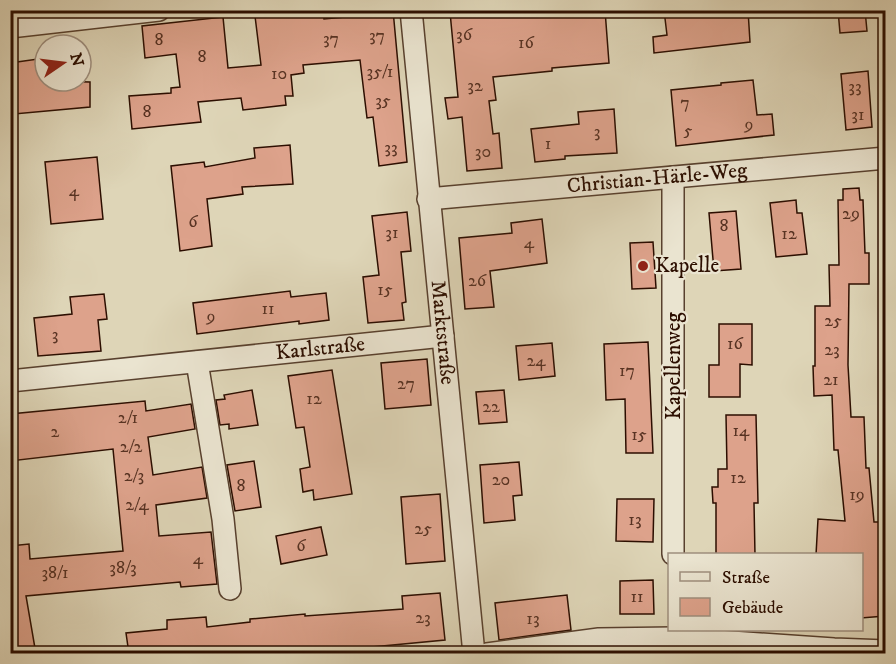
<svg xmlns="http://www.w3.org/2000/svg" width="896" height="664" font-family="'IM FELL DW Pica',serif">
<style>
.building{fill:#dda28b;stroke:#2c0e00;stroke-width:1.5}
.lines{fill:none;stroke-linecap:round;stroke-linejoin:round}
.street-casing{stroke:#58402e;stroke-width:24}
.street{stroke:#eae4d0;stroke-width:21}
.poi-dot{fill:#8f2418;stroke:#eae4d0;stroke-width:2}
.labels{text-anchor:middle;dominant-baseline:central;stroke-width:4.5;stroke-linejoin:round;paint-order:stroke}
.number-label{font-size:18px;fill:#583323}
.street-label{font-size:21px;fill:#2c0e00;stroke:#eae4d0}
.poi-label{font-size:21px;fill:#2c0e00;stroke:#eae4d0;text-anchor:start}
</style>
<rect width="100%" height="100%" fill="#ded5b7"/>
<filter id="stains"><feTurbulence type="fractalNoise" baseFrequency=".00333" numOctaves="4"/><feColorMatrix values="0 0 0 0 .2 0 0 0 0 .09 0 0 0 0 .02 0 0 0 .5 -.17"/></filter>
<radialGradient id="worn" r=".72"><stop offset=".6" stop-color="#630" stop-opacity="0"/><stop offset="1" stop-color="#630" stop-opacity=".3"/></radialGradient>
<g class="building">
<polygon points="300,10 323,10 324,19 356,16 356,10 393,10 407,162 379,166 373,117 367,118 360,60 303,65 304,73 291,75 293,96 285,96 286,105 243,110 241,98 198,102 201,122 132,129 129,96 171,93 171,88 180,87 176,54 145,58 142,26 223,17 228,68 261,65 255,16"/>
<polygon points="470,10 605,10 609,63 552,68 552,71 493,77 496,100 489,101 493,134 499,133 502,168 467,171 462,117 448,119 445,98 458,97 450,12"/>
<polygon points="664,10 748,10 750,42 654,53 653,37 667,35"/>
<polygon points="838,10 865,10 867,31 840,33"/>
<polygon points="45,58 45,81 90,82 90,107 14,114 10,102 10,63"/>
<polygon points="868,71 872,127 846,130 841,74"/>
<polygon points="753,80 757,115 772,114 774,135 676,146 671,90 721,85 721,83"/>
<polygon points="614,109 617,153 565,156 565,159 535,162 531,129 579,124 578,112"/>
<polygon points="290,145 293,184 242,187 243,194 207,199 212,246 180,251 171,166 204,162 205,167 255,158 254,148"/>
<polygon points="97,157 103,219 51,224 45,162"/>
<polygon points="859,188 860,200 863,200 865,253 869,253 869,284 849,284 848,365 851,417 864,417 866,468 869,468 874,522 883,522 881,571 885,616 861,618 861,555 816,555 818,519 845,521 838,450 834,450 832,395 814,396 813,366 815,366 815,306 830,306 829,265 839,265 838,200 843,200 843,189"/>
<polygon points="796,200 797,213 802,213 807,254 776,257 770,203"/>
<polygon points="736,211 741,269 714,271 709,213"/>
<polygon points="407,212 411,251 401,252 406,302 402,303 404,320 368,323 363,277 379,275 372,216"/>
<polygon points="542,219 547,263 490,271 494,307 465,309 459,238 512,233 511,223"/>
<polygon points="653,242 656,288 632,289 630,243"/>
<polygon points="290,291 291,297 326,293 329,320 299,324 299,321 197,334 193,303"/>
<polygon points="104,294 107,319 98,320 101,351 38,356 34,318 72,314 70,297"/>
<polygon points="719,324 752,324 752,365 740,364 740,397 709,397 709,365 719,365"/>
<polygon points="648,342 653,453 626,453 625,399 606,400 604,344"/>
<polygon points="552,343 555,376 519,380 516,346"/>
<polygon points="427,359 431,405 385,409 381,363"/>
<polygon points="332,370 352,494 314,500 313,490 303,492 300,469 310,467 304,427 296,428 288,376"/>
<polygon points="252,390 258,425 229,429 229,424 220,425 216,400 225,399 224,395"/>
<polygon points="504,390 507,422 479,424 476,392"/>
<polygon points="145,401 146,411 191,404 195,429 148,437 153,475 202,467 207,498 156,505 159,536 211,532 217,584 181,587 180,582 26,596 36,654 10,654 10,546 29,544 30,559 123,551 113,449 10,461 10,414"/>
<polygon points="726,415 756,415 758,503 754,503 755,555 716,555 716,503 713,503 712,487 718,487 718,469 727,469"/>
<polygon points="254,461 261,507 235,511 227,465"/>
<polygon points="519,462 522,495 513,496 515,520 484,523 480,465"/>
<polygon points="440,494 445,561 406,564 401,497"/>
<polygon points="617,499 654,499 653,542 616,541"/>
<polygon points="321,527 327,555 281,564 276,536"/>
<polygon points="653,580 654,614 620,614 620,581"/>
<polygon points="440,593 445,640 298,654 129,654 126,633 167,629 167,620 206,617 207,627 250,622 250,619 305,614 305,616 403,609 402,596"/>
<polygon points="567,595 571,630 499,640 495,603"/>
</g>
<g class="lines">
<defs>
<g id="street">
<path id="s1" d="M411,10L474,654"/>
<polyline points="10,27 159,10"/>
<path id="s2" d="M428,199L886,158"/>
<polyline points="197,362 223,519 230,589"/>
<path id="s3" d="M10,381L443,336"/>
<polyline points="673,554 673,177"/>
<polyline points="487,654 599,639 674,638 834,649 886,651"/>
</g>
</defs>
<use href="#street" class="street-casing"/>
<use href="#street" class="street"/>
</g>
<circle class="poi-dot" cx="643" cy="266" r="6"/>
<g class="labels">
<g class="number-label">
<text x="464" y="35">36</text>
<text x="377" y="36">37</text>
<text x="331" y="39">37</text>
<text x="159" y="40">8</text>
<text x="526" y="43">16</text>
<text x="202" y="57">8</text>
<text x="380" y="72">35/1</text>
<text x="279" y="74">10</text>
<text x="475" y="86">32</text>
<text x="855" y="87">33</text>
<text x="383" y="101">35</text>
<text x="685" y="103">7</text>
<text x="147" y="112">8</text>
<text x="858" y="115">31</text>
<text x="749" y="125">9</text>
<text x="688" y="131">5</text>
<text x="597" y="132">3</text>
<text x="548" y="144">1</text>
<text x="391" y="148">33</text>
<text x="483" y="152">30</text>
<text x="74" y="191">4</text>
<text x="851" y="214">29</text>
<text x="193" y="222">6</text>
<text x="724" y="226">8</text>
<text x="392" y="233">31</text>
<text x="789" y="234">12</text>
<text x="529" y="243">4</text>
<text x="477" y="281">26</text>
<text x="385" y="290">15</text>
<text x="268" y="309">11</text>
<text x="211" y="317">9</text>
<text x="833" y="321">25</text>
<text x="55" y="335">3</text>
<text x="735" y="344">16</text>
<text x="832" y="350">23</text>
<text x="536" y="361">24</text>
<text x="627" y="371">17</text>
<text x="831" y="380">21</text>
<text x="406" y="384">27</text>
<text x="314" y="399">12</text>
<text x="491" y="407">22</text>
<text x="128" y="418">2/1</text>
<text x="741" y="431">14</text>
<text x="55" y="432">2</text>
<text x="639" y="435">15</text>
<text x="131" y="447">2/2</text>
<text x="134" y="476">2/3</text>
<text x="738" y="478">12</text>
<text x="501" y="480">20</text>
<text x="241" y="486">8</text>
<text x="857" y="495">19</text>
<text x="137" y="505">2/4</text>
<text x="635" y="520">13</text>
<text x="423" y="529">25</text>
<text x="301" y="546">6</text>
<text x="198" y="559">4</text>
<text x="123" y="568">38/3</text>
<text x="55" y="573">38/1</text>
<text x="637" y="597">11</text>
<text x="423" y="618">23</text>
<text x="533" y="619">13</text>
</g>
<g class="street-label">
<text stroke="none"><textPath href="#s2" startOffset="230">Christian-Härle-Weg</textPath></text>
<text stroke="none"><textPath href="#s1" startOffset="324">Marktstraße</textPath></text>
<text stroke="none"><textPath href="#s3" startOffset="312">Karlstraße</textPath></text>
<text transform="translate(674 366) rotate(-90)">Kapellenweg</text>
</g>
<g class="poi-label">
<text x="655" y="266">Kapelle</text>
</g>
</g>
<rect width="896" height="664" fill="none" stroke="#ded5b7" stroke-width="36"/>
<rect x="12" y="12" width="872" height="640" fill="none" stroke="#2c0e00" stroke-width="3"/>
<rect x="18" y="18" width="860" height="628" fill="none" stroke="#2c0e00" stroke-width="1.5"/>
<rect x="668" y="553" width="195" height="78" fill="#eae4d0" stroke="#9e8e7d" stroke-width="1.5"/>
<rect x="680" y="572" width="30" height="9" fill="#eae4d0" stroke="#9e8e7d" stroke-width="1.5"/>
<text x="722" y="583" font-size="18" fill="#2c0e00">Straße</text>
<rect x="680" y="598" width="30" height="18" fill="#dda28b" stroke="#9e8e7d" stroke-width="1.5"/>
<text x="722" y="613" font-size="18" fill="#2c0e00">Gebäude</text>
<g transform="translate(63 63) rotate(76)"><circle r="28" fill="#eae4d0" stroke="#9e8e7d" stroke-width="1.5"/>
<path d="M0-4.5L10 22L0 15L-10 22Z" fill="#8f2418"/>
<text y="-9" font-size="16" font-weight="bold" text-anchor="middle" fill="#2c0e00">N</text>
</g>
<rect width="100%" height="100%" filter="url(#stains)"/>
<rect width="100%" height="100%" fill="url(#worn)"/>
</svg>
